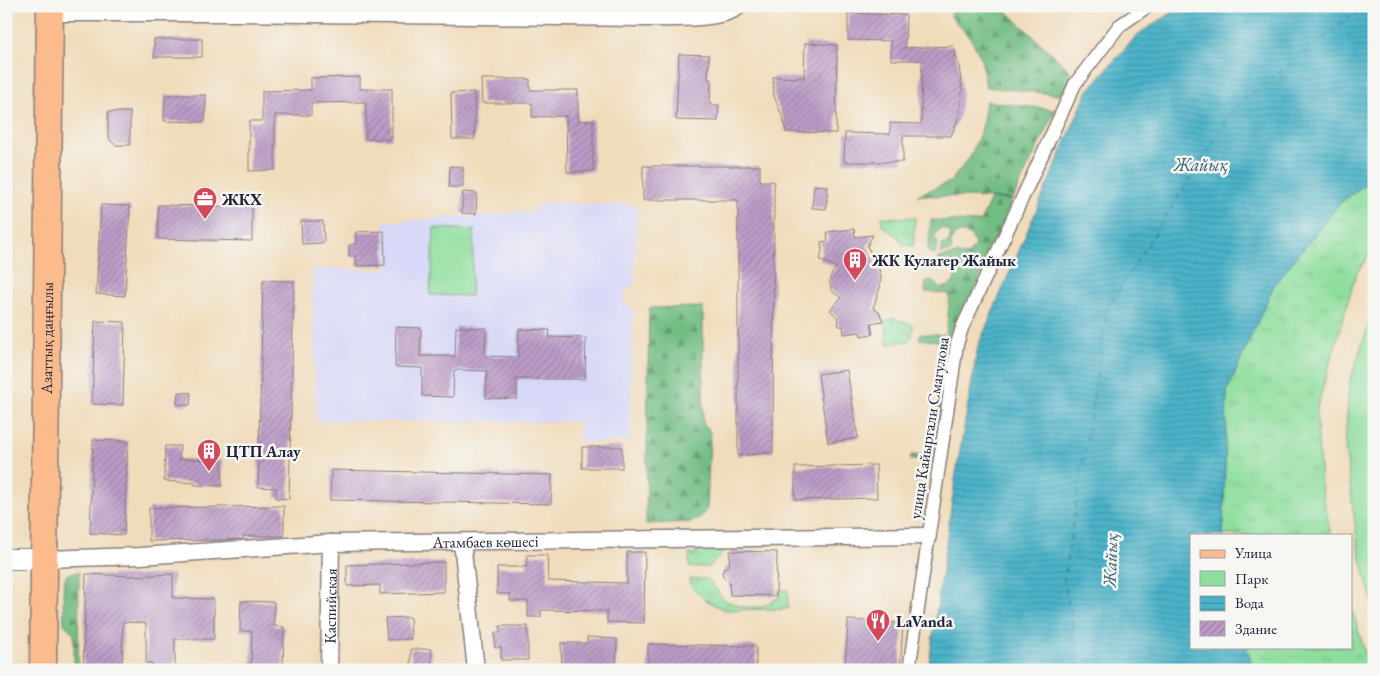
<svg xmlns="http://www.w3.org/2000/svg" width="1380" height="676" font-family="'EB Garamond',serif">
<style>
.built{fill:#d7d7f8}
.grass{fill:url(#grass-tufts);stroke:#58806c}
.forest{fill:url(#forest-firs);stroke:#4a7060}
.park{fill:#8ede9d;stroke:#58806c}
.water{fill:url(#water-rules);stroke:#366a82}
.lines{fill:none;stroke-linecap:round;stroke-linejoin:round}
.ferry{stroke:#325c74;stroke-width:1;stroke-dasharray:6 5;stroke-linecap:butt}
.building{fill:url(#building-hatch)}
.pedestrian-casing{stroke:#897e7a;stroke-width:15}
.minor-casing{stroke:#897e7a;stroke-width:19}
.tertiary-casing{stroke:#897e7a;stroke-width:22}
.primary-casing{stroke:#897e7a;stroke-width:29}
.pedestrian{stroke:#fff;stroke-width:12}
.minor{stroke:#fff;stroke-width:16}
.tertiary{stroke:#fff;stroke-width:20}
.primary{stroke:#fbbb8c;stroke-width:26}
.labels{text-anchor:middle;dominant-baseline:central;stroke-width:5;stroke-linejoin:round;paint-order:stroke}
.poi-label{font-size:16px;font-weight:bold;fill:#22223b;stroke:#f6f6f2;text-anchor:start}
.street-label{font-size:16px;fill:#22223b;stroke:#f6f6f2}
.water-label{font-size:18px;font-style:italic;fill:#325c74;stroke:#f6f6f2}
</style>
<defs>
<pattern id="grass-tufts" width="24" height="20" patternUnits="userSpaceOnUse" patternTransform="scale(1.25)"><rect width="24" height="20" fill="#8ede9d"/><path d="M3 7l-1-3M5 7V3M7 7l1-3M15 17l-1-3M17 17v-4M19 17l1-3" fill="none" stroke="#7abe88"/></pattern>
<pattern id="forest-firs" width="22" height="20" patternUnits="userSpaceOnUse" patternTransform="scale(1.25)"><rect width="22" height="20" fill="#72bd84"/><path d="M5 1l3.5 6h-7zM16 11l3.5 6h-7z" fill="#5d996d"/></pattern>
<pattern id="water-rules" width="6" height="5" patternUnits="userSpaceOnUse" patternTransform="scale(1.25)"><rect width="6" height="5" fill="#4bb3c9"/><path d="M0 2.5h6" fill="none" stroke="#3e91a4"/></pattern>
<pattern id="building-hatch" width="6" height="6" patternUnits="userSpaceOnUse" patternTransform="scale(1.25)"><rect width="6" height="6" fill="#bc9cc7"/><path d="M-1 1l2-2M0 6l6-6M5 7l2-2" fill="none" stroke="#987fa3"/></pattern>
</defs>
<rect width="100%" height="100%" fill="#f6f6f2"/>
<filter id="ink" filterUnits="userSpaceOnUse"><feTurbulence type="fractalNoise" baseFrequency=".02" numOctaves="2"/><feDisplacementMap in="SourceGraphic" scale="10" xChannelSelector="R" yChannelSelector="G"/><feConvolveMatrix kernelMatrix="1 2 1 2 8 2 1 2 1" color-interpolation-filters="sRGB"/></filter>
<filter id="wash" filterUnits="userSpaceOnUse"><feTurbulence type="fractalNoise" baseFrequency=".0096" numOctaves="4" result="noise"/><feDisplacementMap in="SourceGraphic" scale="20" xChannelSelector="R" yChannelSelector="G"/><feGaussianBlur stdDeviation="1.12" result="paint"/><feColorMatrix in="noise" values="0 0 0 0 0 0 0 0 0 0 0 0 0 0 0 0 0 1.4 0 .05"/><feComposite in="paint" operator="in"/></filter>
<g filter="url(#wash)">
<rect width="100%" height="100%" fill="#f0dbba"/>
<polygon class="built" points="539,203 637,205 634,284 624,290 624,302 633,310 630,441 579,443 579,422 316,421 312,269 387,270 384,222 533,212"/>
<g class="grass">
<polygon points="1374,178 1374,247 1356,274 1316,411 1321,485 1331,535 1223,535 1227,391 1273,285 1340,203"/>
<polygon points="882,217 915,218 913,246 903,245 898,237 882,225"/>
<polygon points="894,318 913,325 912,337 908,341 887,344 886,321"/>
<polygon points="696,550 726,550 709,567 689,567 689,554 696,554"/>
<polygon points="689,579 708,579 724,600 742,607 761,607 779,598 779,590 788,590 788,609 724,610 704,599 690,586"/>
<polygon points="1351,605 1370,670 1254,670 1246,647 1351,647"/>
</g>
<g class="forest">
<polygon points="952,6 1001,6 1072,73 1062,95 986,87 981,58 970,37 951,17"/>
<polygon points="986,101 1055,110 1013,199 917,195 950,182 970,157 982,129"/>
<path d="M991,199L1012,200L951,348L935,461L910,460L911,455H930L946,342L919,339L920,334L946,335L950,294L925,292L926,281H932L940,288C955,288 960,275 949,266H942L938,258L957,254L962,256L968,255L975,246C973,234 964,230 954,235C951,241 950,244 952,250L940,254L943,244H946L949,241L951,232L942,228L938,230L934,237L938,243L935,254L928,252L931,220L980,222Z"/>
<polygon points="703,307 703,424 708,428 710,435 707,509 701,517 692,522 646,524 649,308"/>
<path d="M79,572L78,670H74V634L64,624C64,614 61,581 67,575C70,572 75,573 79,572Z"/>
</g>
<g class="park">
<polygon points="434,228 474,230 471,296 430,295"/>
<polygon points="1374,308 1374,609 1358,547 1345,446 1349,384"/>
</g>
<polygon class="water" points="1183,6 1374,6 1374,178 1340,203 1274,285 1227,391 1223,535 1191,535 1191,647 1246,647 1254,670 928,670 955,480 978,346 1088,90 1138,34"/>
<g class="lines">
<polyline class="ferry" points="1080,670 1064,579 1108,307 1237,105 1364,6"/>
</g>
<g id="blocks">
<g class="building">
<polygon points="848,13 906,15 905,48 953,46 959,66 962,90 960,114 951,136 903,136 903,162 844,162 845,133 890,134 890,123 921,124 922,60 891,60 891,41 848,40"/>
<rect x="154" y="39" width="48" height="18"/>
<polygon points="805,43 837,45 836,133 786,132 783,118 774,96 773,77 804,78"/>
<polygon points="679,54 709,55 708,79 711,79 710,105 719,105 718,121 676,120"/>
<polygon points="360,77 360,89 392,89 392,139 366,139 366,102 311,103 311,115 275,115 275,170 249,171 249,121 262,121 262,91 311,90 311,78"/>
<polygon points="481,79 530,79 530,90 578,90 578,121 593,120 593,171 567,172 566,116 532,117 532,103 482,103"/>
<polygon points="474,92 475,139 452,139 451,93"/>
<polygon points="165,95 206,95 205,122 164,121"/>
<polygon points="108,112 130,112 130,145 115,145 110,140 108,133"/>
<polygon points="450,166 463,167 463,187 449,187"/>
<polygon points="643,166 760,166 760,181 774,181 773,452 738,456 738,200 643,200"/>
<polygon points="814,185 828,186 826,209 812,208"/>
<polygon points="463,192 477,193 476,214 462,213"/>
<polygon points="101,205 130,206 125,296 96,294"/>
<polygon points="158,205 252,207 252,241 158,239"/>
<polygon points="301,221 323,221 324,243 302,244"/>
<polygon points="854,229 855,237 873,235 867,246 878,266 881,277 880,288 873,308 879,312 883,321 871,323 873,334 861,336 860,332 844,334 843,326 839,326 837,317 830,310 841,298 832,291 830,284 830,277 836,267 820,260 822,252 821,242 828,241 827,232"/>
<polygon points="384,231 385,265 357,266 356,256 349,256 349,245 356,244 356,232"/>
<polygon points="263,280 294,281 289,499 276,498 276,488 258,487"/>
<polygon points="95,321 125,322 123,405 92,404"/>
<polygon points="396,327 421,328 420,356 455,356 456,327 486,328 485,356 518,357 519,329 550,330 549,337 586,338 585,379 517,379 517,399 486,398 487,371 454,370 453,397 422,396 422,368 395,367"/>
<polygon points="847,370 858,438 828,443 818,374"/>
<polygon points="178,392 191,393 190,405 177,404"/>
<polygon points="93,440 128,441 124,535 90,533"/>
<polygon points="165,446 180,446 179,459 222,460 222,486 195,485 195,483 164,481"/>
<rect x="582" y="447" width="40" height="21"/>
<polygon points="876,465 877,498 795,500 795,467"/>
<polygon points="331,470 552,475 551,504 330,500"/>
<polygon points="284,506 284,536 243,536 243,539 223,540 149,541 149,508"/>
<polygon points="730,551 777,552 776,596 730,595 729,581 724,578 722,573 724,568 729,566"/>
<polygon points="627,552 645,552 644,623 607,622 607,611 541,610 541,617 528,617 528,601 510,601 510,594 497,594 497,567 527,567 527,555 547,555 548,581 627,583"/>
<polygon points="444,562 444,592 380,594 380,585 347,586 347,565"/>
<polygon points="86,574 134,576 173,574 173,598 214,599 214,639 175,639 175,670 152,670 152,663 146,663 146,623 123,622 122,670 83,670"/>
<polygon points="241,601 274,602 274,626 284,627 283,670 251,670 252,631 240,631"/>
<polygon points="410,617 411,639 387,640 385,618"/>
<polygon points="848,620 903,623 900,670 845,670"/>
<polygon points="500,626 528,626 528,660 501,660 501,647 495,648 495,633 500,633"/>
<polygon points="587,637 617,639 616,669 581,668 581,670 562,670 561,643 587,643"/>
<polygon points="648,644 756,646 756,670 648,670"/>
<polygon points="411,649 431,649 432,670 411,670"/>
</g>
</g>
</g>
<g filter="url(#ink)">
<use href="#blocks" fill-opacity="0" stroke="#897e7a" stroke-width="1"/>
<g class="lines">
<defs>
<polyline id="pedestrian" points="909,670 957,344 962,328 1075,84 1119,26 1148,6"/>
<g id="minor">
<path d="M50,13H234L640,18C665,18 720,21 739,6"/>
<polyline points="462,542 476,670"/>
<path id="s1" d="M44,559L140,556L331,543L928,536"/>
<path id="s2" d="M329,670L331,543"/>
</g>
<polyline id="tertiary" points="6,559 44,559"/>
<g id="primary">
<path id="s3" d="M43,670L50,6"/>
</g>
</defs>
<use href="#pedestrian" class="pedestrian-casing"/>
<use href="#minor" class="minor-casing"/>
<use href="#tertiary" class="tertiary-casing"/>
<use href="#primary" class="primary-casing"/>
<use href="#pedestrian" class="pedestrian"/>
<use href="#minor" class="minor"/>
<use href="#tertiary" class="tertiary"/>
<use href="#primary" class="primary"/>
</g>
</g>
<defs>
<symbol id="office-pin" viewBox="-11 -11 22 30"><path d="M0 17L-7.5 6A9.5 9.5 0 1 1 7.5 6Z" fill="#d1495b" stroke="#f6f6f2"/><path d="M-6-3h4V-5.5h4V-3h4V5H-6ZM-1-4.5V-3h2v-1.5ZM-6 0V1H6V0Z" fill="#fff"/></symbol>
<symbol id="building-pin" viewBox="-11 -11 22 30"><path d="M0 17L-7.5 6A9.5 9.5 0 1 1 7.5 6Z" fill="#d1495b" stroke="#f6f6f2"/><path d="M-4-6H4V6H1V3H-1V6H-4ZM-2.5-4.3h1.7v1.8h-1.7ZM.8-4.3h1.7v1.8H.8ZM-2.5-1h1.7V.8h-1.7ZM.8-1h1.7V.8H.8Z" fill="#fff"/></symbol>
<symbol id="restaurant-pin" viewBox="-11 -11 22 30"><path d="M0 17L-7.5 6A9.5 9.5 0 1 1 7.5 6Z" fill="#d1495b" stroke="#f6f6f2"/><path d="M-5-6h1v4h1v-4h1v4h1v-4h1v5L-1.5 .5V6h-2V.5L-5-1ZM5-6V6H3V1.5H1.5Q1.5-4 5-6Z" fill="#fff"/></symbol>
</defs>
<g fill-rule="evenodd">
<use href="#office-pin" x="191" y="185" width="28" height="38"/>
<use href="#building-pin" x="841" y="246" width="28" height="38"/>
<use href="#building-pin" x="195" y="437" width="28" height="38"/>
<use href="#restaurant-pin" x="864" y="607" width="28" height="38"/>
</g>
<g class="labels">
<g class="poi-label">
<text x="222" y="199">ЖКХ</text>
<text x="872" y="260">ЖК Кулагер Жайык</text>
<text x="226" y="451">ЦТП Алау</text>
<text x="896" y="621">LaVanda</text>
</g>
<g class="street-label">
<text stroke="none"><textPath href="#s3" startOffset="332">Азаттық даңғылы</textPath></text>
<text transform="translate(929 428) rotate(-81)">улица Кайыргали Смагулова</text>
<text stroke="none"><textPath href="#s1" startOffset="442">Атамбаев көшесі</textPath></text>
<text stroke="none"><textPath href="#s2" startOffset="64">Каспийская</textPath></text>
</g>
<g class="water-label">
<text x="1201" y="164">Жайық</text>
<text transform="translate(1110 560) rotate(-88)">Жайық</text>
</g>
</g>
<rect width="1380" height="676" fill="none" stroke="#f6f6f2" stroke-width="25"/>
<rect x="1190" y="534" width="162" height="115" fill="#f6f6f2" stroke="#a1a1a9"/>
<rect x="1200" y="550" width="25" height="8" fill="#fbbb8c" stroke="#a1a1a9"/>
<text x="1235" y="558" font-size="15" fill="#22223b">Улица</text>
<rect x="1200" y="571" width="25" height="15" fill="#8ede9d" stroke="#a1a1a9"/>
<text x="1235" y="584" font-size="15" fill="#22223b">Парк</text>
<rect x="1200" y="596" width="25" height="15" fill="url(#water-rules)" stroke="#a1a1a9"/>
<text x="1235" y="608" font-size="15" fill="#22223b">Вода</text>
<rect x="1200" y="621" width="25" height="15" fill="url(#building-hatch)" stroke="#a1a1a9"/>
<text x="1235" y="634" font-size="15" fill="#22223b">Здание</text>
</svg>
